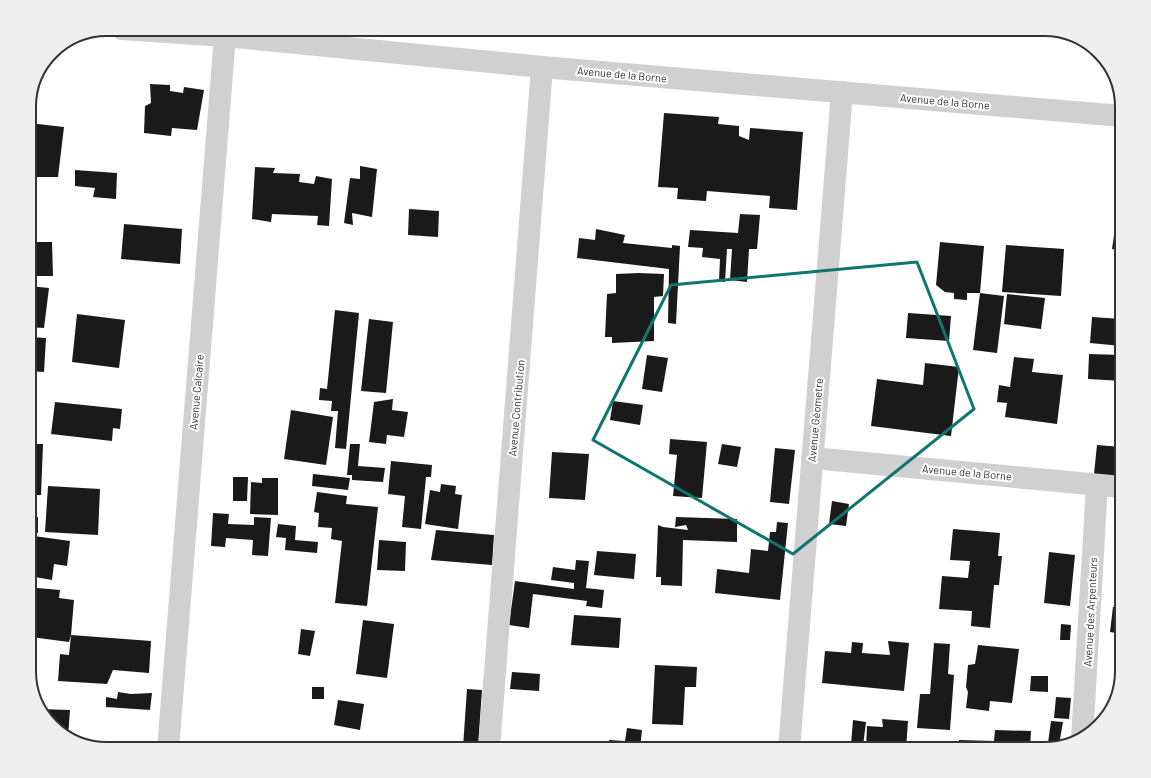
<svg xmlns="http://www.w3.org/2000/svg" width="1151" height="778" font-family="Barlow,sans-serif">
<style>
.building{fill:#1a1a1a}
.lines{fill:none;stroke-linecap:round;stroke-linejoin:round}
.street{stroke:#d0d0d0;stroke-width:22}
.marked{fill:none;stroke:#0f766e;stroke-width:3;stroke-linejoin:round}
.labels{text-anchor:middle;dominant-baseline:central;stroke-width:4;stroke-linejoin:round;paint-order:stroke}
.street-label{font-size:11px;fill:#333;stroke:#fff}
.rim{fill:none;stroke:#333;stroke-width:2}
</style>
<rect width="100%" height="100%" fill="#fff"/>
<g class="building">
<polygon points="150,84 170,85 170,91 183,93 184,87 204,90 197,130 172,128 171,136 144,133 145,106 151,103"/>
<polygon points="664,113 719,117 718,124 739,126 739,136 749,140 750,128 803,132 797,210 769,208 770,196 707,191 706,201 677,199 678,188 658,187"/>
<polygon points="29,123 64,127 58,177 29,177 31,162 29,162"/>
<polygon points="1120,157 1122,157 1122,194 1115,193"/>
<polygon points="360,166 377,169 372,217 352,213 353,225 344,223 350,178 360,179"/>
<polygon points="255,167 275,168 273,173 300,174 299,182 314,184 316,176 332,179 329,226 317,225 318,216 272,214 271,222 252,219"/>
<polygon points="75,170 117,173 116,199 93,197 95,188 75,186"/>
<polygon points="409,209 439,211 438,237 408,235"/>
<polygon points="740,214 760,215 757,249 749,249 747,282 730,280 732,249 727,249 725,282 719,281 720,259 702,257 703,248 688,247 690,230 738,233"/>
<polygon points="1116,222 1122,223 1122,250 1112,249"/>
<polygon points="124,224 182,229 180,264 121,259"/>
<polygon points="596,229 625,235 623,243 672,248 672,245 680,246 676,324 668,323 669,269 577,258 579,238 595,240"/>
<polygon points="29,242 52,242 53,276 29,276"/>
<polygon points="940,242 984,246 980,293 967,293 967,300 954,299 954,293 945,292 936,285"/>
<polygon points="1006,245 1064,249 1061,296 1002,292"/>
<polygon points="639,273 664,274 663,296 654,297 654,341 612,343 612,337 605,337 607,294 616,293 616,274"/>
<polygon points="29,286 49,288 44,328 29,327"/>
<polygon points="980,293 1004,296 997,353 973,350"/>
<polygon points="1007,294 1045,298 1041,329 1004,324"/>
<polygon points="335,310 359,313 346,449 335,448 338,411 331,411 332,401 319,400 320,388 327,389"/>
<polygon points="908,313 951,316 949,341 906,338"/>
<polygon points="77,314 125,320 119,368 72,362"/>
<polygon points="1092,317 1122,319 1122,346 1090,343"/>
<polygon points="369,319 393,322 386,393 361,391"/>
<polygon points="29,337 46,338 44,372 29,371"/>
<polygon points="1089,354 1122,355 1122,381 1088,379"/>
<polygon points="647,355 668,358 662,392 642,389"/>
<polygon points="1014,357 1034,359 1032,372 1063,375 1057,424 1005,417 1007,403 997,402 999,385 1010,387"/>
<polygon points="925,363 959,367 951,436 871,426 877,379 923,385"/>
<polygon points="393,399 392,410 408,412 404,437 387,435 386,444 369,442 374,402"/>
<polygon points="613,401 643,405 640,425 610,420"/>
<polygon points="55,402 122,409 120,429 113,428 112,441 51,434"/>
<polygon points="291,410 333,417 326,465 284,459"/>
<polygon points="670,439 707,442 702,498 673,496 677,455 669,454"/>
<polygon points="29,444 43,444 41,495 29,495"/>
<polygon points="350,444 360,444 358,466 385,468 383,482 352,480 352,475 347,475"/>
<polygon points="722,444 741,447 737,467 718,464"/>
<polygon points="1097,445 1122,447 1122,478 1094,474"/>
<polygon points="775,448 795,450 789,504 770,502"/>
<polygon points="552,452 589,454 585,500 549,498"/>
<polygon points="391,461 432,465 431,477 426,477 421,529 402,527 405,496 388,494"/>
<polygon points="313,474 350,478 348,490 312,486"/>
<polygon points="233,477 248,477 247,501 233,501"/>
<polygon points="262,478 278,478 278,515 250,514 251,482 262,483"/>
<polygon points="441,484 456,486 455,494 462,495 458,529 425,524 430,490 440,492"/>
<polygon points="48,486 100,489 98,535 45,532"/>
<polygon points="317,492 347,496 346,504 378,507 367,606 335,603 342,541 331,539 332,528 318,527 319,513 314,512"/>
<polygon points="832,501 849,504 846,526 829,524"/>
<polygon points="213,513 229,514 228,524 254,525 254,517 271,518 268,556 252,555 253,540 226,538 225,547 211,546"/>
<polygon points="29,517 38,517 38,533 29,532"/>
<polygon points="676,517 737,519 737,542 683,540 682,586 661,585 661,577 656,577 658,525 663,527 688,530 686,525 675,527"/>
<polygon points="777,522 788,523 780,600 715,593 717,569 749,573 751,549 768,551 770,532 776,532"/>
<polygon points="278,524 296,526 295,540 318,542 317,553 285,550 286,538 276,537"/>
<polygon points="953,529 1000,533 998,556 1002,556 999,585 994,585 990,628 971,626 972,611 939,609 942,576 968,578 970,561 950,560"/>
<polygon points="436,530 494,535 492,565 431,560"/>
<polygon points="34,536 70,541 67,566 54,564 52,580 29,576"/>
<polygon points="379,540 406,542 405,571 377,570"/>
<polygon points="597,551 636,554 634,579 594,575"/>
<polygon points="1049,552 1075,555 1070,606 1044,603"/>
<polygon points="576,560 589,561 586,588 604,590 602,608 586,606 587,601 533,594 529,628 509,625 515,581 574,589 574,583 551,580 553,567 575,570"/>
<polygon points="37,588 60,590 59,598 74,600 71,635 69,642 31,637"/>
<polygon points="1113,607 1122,608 1122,634 1110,632"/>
<polygon points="574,615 621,618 619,648 571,645"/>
<polygon points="363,620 394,624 387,678 356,674"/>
<polygon points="1061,624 1071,625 1070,640 1060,640"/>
<polygon points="301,629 315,631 310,656 298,654"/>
<polygon points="71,635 151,641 149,673 113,670 107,684 58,681 60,654 69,655"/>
<polygon points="888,641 909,643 904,691 822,683 825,651 851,653 852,642 863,643 862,653 890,655"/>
<polygon points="934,643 950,644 948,674 954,675 950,730 917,728 920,694 930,694"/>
<polygon points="978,645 1019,649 1012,703 990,701 989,711 966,708 968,692 966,687 968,665 975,664"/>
<polygon points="655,665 697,667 696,687 685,687 683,725 652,724"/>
<polygon points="512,672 540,674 539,691 510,689"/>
<polygon points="1031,676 1048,676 1048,692 1030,691"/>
<rect x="312" y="687" width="12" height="12"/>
<polygon points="467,689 482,690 478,747 463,747"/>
<polygon points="118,692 131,694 152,693 150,710 106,707 106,697 117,699"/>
<polygon points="1056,697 1071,698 1069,719 1054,718"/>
<polygon points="338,700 364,704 360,730 334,725"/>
<polygon points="39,709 70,710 68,737 63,736"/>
<polygon points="882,719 908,721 906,749 866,749 867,726 883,727"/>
<polygon points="853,720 866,722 863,746 851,745"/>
<polygon points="1051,721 1063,722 1059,745 1048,743"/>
<polygon points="627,728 642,730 640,749 608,749 609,740 625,741"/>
<polygon points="995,730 1031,731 1030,749 959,749 959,740 994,741"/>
<polygon points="287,745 305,748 305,749 287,749"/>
</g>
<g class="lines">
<g class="street">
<polyline points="122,29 225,36 542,67 1122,116"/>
<polyline points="812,458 1122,487"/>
<polyline points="1082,739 1097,485"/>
<polyline points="168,749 225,36"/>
<polyline points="489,749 542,67"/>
<polyline points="789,749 842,92"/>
</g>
</g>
<path class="marked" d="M917,262L974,409L793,554L593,440L671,285Z"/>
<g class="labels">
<g class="street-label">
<text transform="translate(622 74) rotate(5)">Avenue de la Borne</text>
<text transform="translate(945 101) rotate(5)">Avenue de la Borne</text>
<text transform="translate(196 392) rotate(-85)">Avenue Calcaire</text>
<text transform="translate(516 408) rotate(-85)">Avenue Contribution</text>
<text transform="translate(815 420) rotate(-85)">Avenue Géometre</text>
<text transform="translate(967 472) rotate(5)">Avenue de la Borne</text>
<text transform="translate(1090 612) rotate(-87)">Avenue des Arpenteurs</text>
</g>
</g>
<path d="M0 0H1151V778H0ZM107 36H1044A71 71 0 0 1 1115 107V671A71 71 0 0 1 1044 742H107A71 71 0 0 1 36 671V107A71 71 0 0 1 107 36Z" fill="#efefef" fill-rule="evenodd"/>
<path class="rim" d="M107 36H1044A71 71 0 0 1 1115 107V671A71 71 0 0 1 1044 742H107A71 71 0 0 1 36 671V107A71 71 0 0 1 107 36Z"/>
</svg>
